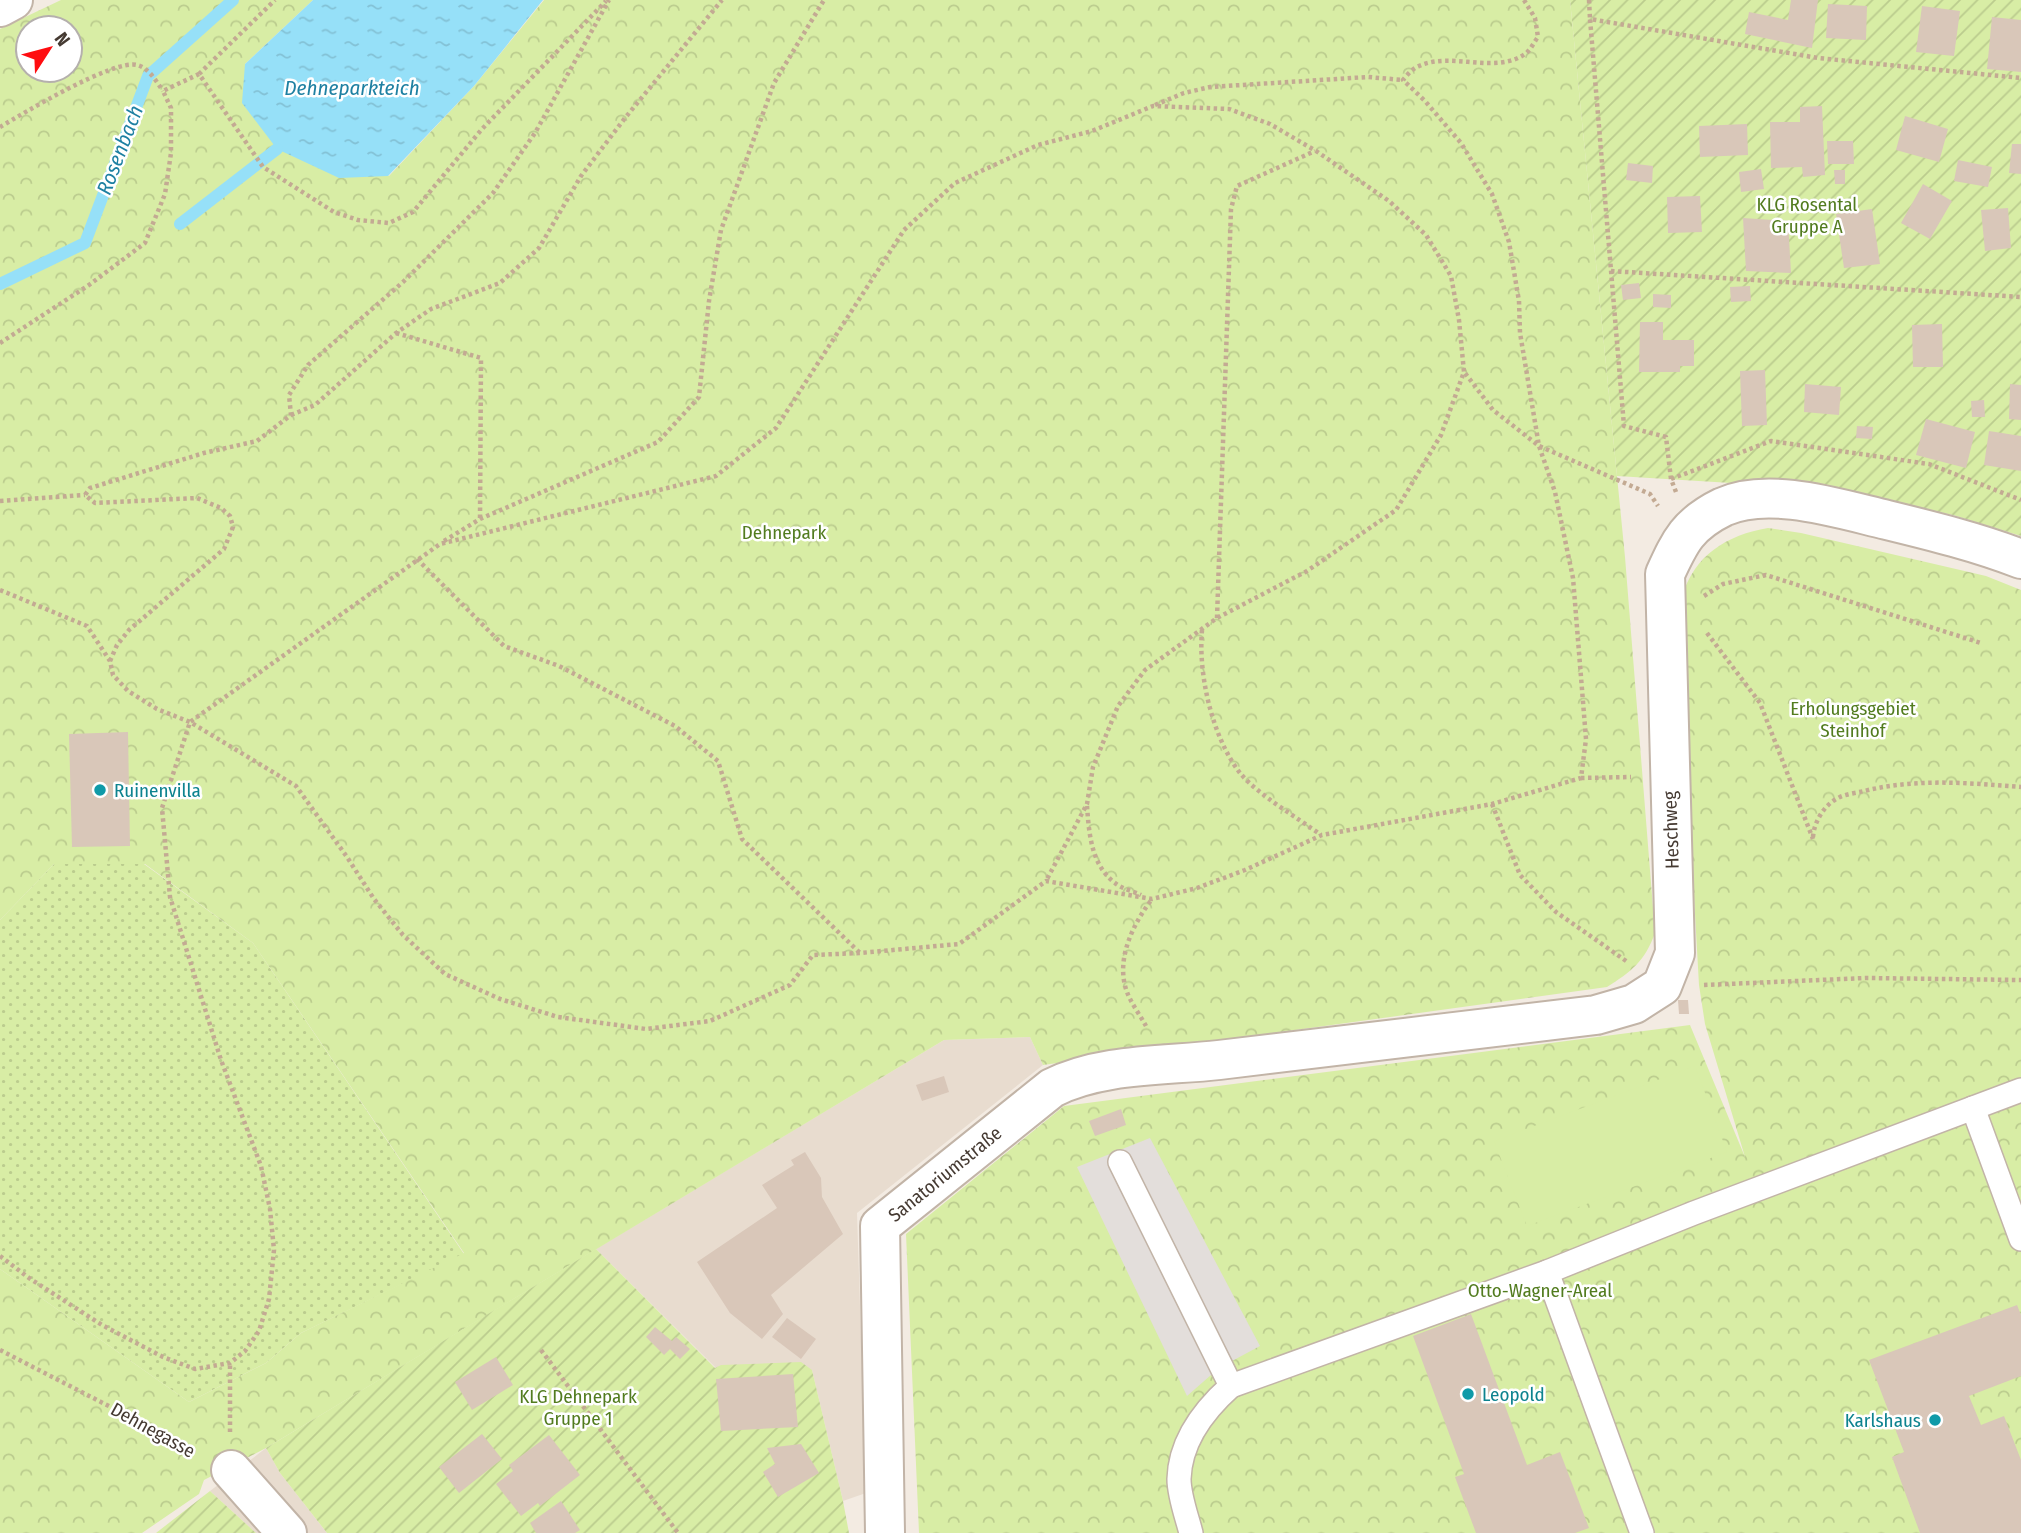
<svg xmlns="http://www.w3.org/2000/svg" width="2021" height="1533" font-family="'Fira Sans Condensed',sans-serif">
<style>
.residential{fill:#e8dccf}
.grass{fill:url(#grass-dots)}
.forest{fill:url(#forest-crowns);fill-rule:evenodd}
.garden{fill:url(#garden-furrows)}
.pitch{fill:#d8eda5}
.parking{fill:#e3dedb}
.water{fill:url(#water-ripples)}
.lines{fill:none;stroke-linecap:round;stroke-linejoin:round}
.stream{stroke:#96e0f8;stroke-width:12}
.building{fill:#d9c7b9}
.service-casing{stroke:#c2b4a7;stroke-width:26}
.minor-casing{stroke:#c2b4a7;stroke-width:42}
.path{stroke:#c3aa93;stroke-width:4.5;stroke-dasharray:3.5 3.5;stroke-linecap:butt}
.service{stroke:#fff;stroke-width:23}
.minor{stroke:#fff;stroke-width:38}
.culture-dot{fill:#0f9aa8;stroke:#fff;stroke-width:2.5}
.labels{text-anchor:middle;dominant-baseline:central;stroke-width:5;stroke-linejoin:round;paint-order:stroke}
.park-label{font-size:19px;fill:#527c1f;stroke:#fff}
.culture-label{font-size:19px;fill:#0d838f;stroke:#fff;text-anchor:start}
.street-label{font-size:19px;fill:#453a32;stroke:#fff}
.water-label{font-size:21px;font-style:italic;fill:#1e80a2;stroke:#fff}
</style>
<defs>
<pattern id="grass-dots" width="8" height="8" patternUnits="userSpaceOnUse" patternTransform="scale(1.75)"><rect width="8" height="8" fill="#d8eda5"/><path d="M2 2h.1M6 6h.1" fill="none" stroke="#bbcc8e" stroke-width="1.8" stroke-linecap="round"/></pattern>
<pattern id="forest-crowns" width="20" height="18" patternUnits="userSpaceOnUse" patternTransform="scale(1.75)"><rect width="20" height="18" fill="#d8eda5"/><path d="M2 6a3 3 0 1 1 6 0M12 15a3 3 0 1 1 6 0" fill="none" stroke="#bbcc8e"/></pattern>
<pattern id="garden-furrows" width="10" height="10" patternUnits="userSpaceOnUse" patternTransform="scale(1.75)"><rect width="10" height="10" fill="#d8eda5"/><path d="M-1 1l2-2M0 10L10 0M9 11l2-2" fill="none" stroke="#bbcc8e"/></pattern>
<pattern id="water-ripples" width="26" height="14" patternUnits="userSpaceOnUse" patternTransform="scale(1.75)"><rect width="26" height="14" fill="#96e0f8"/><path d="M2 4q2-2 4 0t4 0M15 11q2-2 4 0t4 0" fill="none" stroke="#83c1d5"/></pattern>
</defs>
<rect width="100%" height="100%" fill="#f3ebe2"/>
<g class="residential">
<polygon points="1030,1037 1043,1065 857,1213 866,1493 843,1501 812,1370 716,1368 596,1249 944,1040"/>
<polygon points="266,1448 280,1473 327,1533 256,1533 210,1491"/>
</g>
<polygon class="grass" points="54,864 144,864 253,943 464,1254 301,1333 266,1363 189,1402 0,1269 0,920"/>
<g class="forest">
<path d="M61,0H313L245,64L389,176L474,86L544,0H1570L1625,557L1655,933C1645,961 1631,972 1607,987L1043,1065L1030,1037L944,1040L266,1448L204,1480L199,1494L142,1533H0V1269L189,1402L266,1363L301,1333L464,1253L253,943L145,864H54L0,920V29ZM28,28H70V70H28Z"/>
<path d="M1768,528L1801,533L1986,576L2021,590V1533H919L906,1234L1064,1106L1690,1025L1745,1157L1705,1024L1699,985L1680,647C1680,631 1678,612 1682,597C1694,555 1727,535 1768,528Z"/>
</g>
<g class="garden">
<polygon points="1570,0 2021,0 2021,536 1953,515 1829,489 1617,476"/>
<polygon points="596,1249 715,1368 721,1365 801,1362 812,1370 843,1501 849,1533 327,1533 280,1473 266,1448"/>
<polygon points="210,1491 256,1533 156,1533"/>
</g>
<polygon class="pitch" points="1695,1066 1727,1152 1527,1226 1494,1141"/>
<polygon class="parking" points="1150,1138 1260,1346 1219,1368 1187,1396 1077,1167"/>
<polygon class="water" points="313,0 543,0 474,86 388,176 339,178 277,149 242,103 245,64"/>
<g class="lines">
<g class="stream">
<polyline points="180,224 277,149"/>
<polyline points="0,284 85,243 148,76 233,0"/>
</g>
</g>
<g class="building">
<polygon points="1791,0 1818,0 1812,48 1745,34 1749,12 1788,20"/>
<polygon points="1828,4 1867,6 1866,40 1826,38"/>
<polygon points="1922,6 1960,11 1954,56 1916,52"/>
<polygon points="1992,17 2021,20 2021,72 1987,69"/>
<polygon points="1822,106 1825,175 1803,177 1802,167 1771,168 1770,122 1800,122 1800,107"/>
<polygon points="1905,116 1948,129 1939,162 1896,150"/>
<polygon points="1747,124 1748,155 1700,157 1699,126"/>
<polygon points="1827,141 1853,141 1854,164 1828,164"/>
<polygon points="2012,144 2021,144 2021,174 2009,173"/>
<polygon points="1958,160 1992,167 1988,187 1954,181"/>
<polygon points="1628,163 1653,166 1652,183 1626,180"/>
<polygon points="1761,169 1764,189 1741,192 1739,172"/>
<polygon points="1834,170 1845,170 1845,184 1835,184"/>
<polygon points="1923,184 1952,201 1930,239 1901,223"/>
<polygon points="1700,196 1702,232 1668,233 1667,197"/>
<polygon points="2008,208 2011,248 1985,251 1981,210"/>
<polygon points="1872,209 1880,264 1844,268 1836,214"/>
<polygon points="1743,218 1788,221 1791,273 1746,271"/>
<polygon points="1639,283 1641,298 1623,300 1621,285"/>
<polygon points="1750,286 1751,301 1731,302 1730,287"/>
<polygon points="1653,294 1671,295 1671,308 1653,307"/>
<polygon points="1640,322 1663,322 1663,340 1694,340 1694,366 1680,366 1680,372 1639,372"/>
<polygon points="1942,324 1943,367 1913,367 1912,325"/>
<polygon points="1765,370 1767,425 1742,426 1740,371"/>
<polygon points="1805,384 1841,387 1839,415 1804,412"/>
<polygon points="2010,384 2021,385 2021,420 2009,419"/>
<polygon points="1984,400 1985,417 1972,417 1971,401"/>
<polygon points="1926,419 1975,432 1966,468 1916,455"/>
<polygon points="1857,426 1873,427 1872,439 1856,438"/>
<polygon points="1989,431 2021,436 2021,471 1984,465"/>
<polygon points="128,732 130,846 72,847 69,734"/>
<polygon points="1678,1000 1688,1000 1689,1014 1679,1014"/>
<polygon points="944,1076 949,1092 922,1101 916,1085"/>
<polygon points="1121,1109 1126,1125 1095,1136 1089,1121"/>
<polygon points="805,1152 821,1178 822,1197 843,1234 771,1295 783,1314 762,1339 730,1313 697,1262 777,1208 762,1185 794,1165 791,1160"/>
<polygon points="2017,1305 2021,1315 2021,1376 1969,1396 1981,1425 2004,1416 2021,1460 2021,1533 1920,1533 1892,1457 1904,1452 1869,1360"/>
<polygon points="1471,1314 1527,1465 1560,1452 1589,1528 1575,1533 1476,1533 1455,1477 1464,1474 1413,1336"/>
<polygon points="787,1318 816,1339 801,1359 772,1337"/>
<polygon points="655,1327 672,1341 676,1337 690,1349 680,1359 670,1349 664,1355 646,1337"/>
<polygon points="496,1357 513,1385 472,1410 455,1382"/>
<polygon points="793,1374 798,1427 721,1431 716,1379"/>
<polygon points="482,1434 502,1459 459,1493 439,1467"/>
<polygon points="549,1435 580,1475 540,1506 538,1503 521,1516 496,1484 513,1471 509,1465"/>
<polygon points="801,1444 819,1473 778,1497 763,1472 775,1464 767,1448"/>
<polygon points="561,1501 580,1530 575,1533 536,1533 530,1523"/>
</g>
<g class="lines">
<defs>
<g id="service">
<polyline points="1973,1108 2021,1239"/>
<polyline points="1120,1162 1231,1386"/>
<polyline points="1547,1272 1642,1533"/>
<path d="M1191,1533C1187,1517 1179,1496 1179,1479C1180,1442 1204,1410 1231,1386L1547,1272L1694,1213L2021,1090"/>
</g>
<g id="minor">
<polyline points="0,7 13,0"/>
<polyline points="231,1470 287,1533"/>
<path d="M885,1533L880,1226L1052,1088C1101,1063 1165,1066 1219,1060C1345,1045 1470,1030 1596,1015L1634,1004L1662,986L1675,953L1665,574C1680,541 1688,524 1723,507C1769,486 1840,509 1887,520C1932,531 1977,542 2021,559"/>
</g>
</defs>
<use href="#service" class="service-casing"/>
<use href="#minor" class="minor-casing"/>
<g class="path">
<path d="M1524,0L1535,18L1538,37C1534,42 1530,51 1525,54C1494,75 1452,51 1419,66C1413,68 1407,75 1403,80L1425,101L1461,143L1492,194L1509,242L1519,301L1520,333L1539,446L1650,494L1658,506"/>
<polyline points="1589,0 1590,19"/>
<polyline points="199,74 275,0"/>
<polyline points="1155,105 1184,93 1210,87 1368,77 1403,80"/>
<path d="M0,127C24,113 113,59 137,65C149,68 156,81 163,91"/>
<polyline points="1611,271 2021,297"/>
<polyline points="396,333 481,358 480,519"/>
<polyline points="0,343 89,285 145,243 165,194 171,153 171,108 163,91 199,74 263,167 334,212 358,220 389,223 413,212 482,129 606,1"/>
<polyline points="291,415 315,405 396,333 431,309 500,283 539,248 581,176 625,118 722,0"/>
<polyline points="1671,479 1771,441 1929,464 2021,500"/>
<polyline points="1676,492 1671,479 1666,437 1624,426 1590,19 1818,58 2021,78"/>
<polyline points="0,501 85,495"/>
<polyline points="444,541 480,519 658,442 699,397 709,301 721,230 774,83 824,0"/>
<polyline points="417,559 504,646 559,666 675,726 718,761 742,839 860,953"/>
<polyline points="0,590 87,626 110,661 113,675 128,691 157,709 190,722 296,786 347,857 374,899 403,935 445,974 500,999 558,1017 646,1029 710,1021 790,985 813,955 860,953 959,944 1046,881 1152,899 1197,888 1245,870 1322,835 1492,804 1581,778 1586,739 1573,578 1555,492 1539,446 1493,410 1465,373"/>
<polyline points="1704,596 1723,584 1766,575 1981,643"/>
<polyline points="1217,618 1231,209 1237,186 1315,151"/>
<path d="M1202,630C1198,674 1212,737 1240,773C1258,795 1298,818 1321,835"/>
<polyline points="1707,633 1760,703 1813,839"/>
<polyline points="110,661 117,645 129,630 224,549 233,527 230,516 221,508 197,498 95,503 85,495 90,488 204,453 257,441 291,415 289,395 308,365 403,282 493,193 535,133 609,0"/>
<polyline points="1581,778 1631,777"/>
<polyline points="1492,804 1520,875 1556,912 1629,963"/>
<path d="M1087,806C1089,833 1091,865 1115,883C1122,889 1133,891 1141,895"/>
<path d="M1813,837C1814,822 1824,805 1838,798C1845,794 1856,793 1864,791C1917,778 1968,783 2021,787"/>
<polyline points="1704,985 1866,978 2021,980"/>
<path d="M1146,1026C1140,1015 1131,1003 1127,992C1115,960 1133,924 1152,899"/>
<polyline points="0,1256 29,1278 102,1325 163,1357 195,1369 230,1363 245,1351 259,1331 269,1299 274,1250 270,1209 261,1166 221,1060 170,897 162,808 190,722 440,544 716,476 776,428 904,230 955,183 1038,145 1092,131 1153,106 1229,109 1270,124 1316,151 1389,201 1426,235 1451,276 1459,320 1464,372 1441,435 1396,510 1307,571 1217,618 1145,670 1118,706 1093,767 1087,804 1046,881"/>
<polyline points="0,1350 165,1435 197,1454"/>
<polyline points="541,1350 678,1533"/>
<polyline points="230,1432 230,1363"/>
</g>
<use href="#service" class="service"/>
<use href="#minor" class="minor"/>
</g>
<g class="culture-dot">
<circle cx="100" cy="790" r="7"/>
<circle cx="1468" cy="1394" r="7"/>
<circle cx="1935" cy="1420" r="7"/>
</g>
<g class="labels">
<g class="park-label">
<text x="1807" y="204">KLG Rosental<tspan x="1807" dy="22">Gruppe A</tspan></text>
<text x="784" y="532">Dehnepark</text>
<text x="1853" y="708">Erholungsgebiet<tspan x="1853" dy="22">Steinhof</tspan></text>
<text x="1540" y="1290">Otto-Wagner-Areal</text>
<text x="578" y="1396">KLG Dehnepark<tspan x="578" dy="22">Gruppe 1</tspan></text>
</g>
<g class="culture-label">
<text x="114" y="790">Ruinenvilla</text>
<text x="1482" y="1394">Leopold</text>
<text x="1921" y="1420" text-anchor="end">Karlshaus</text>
</g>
<g class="street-label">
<text transform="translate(1671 830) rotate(-92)">Heschweg</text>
<text transform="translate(945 1174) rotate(-39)">Sanatoriumstraße</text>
<text transform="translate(153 1430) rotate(29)">Dehnegasse</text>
</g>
<g class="water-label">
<text x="352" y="88">Dehneparkteich</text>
<text transform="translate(120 150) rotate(-69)">Rosenbach</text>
</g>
</g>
<g transform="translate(49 49) rotate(54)"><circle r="33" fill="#ffffff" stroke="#b5b0ad" stroke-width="2"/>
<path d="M0-5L12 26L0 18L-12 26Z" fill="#ff0d10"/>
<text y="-10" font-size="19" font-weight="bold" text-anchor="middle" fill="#453a32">N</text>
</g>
</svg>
